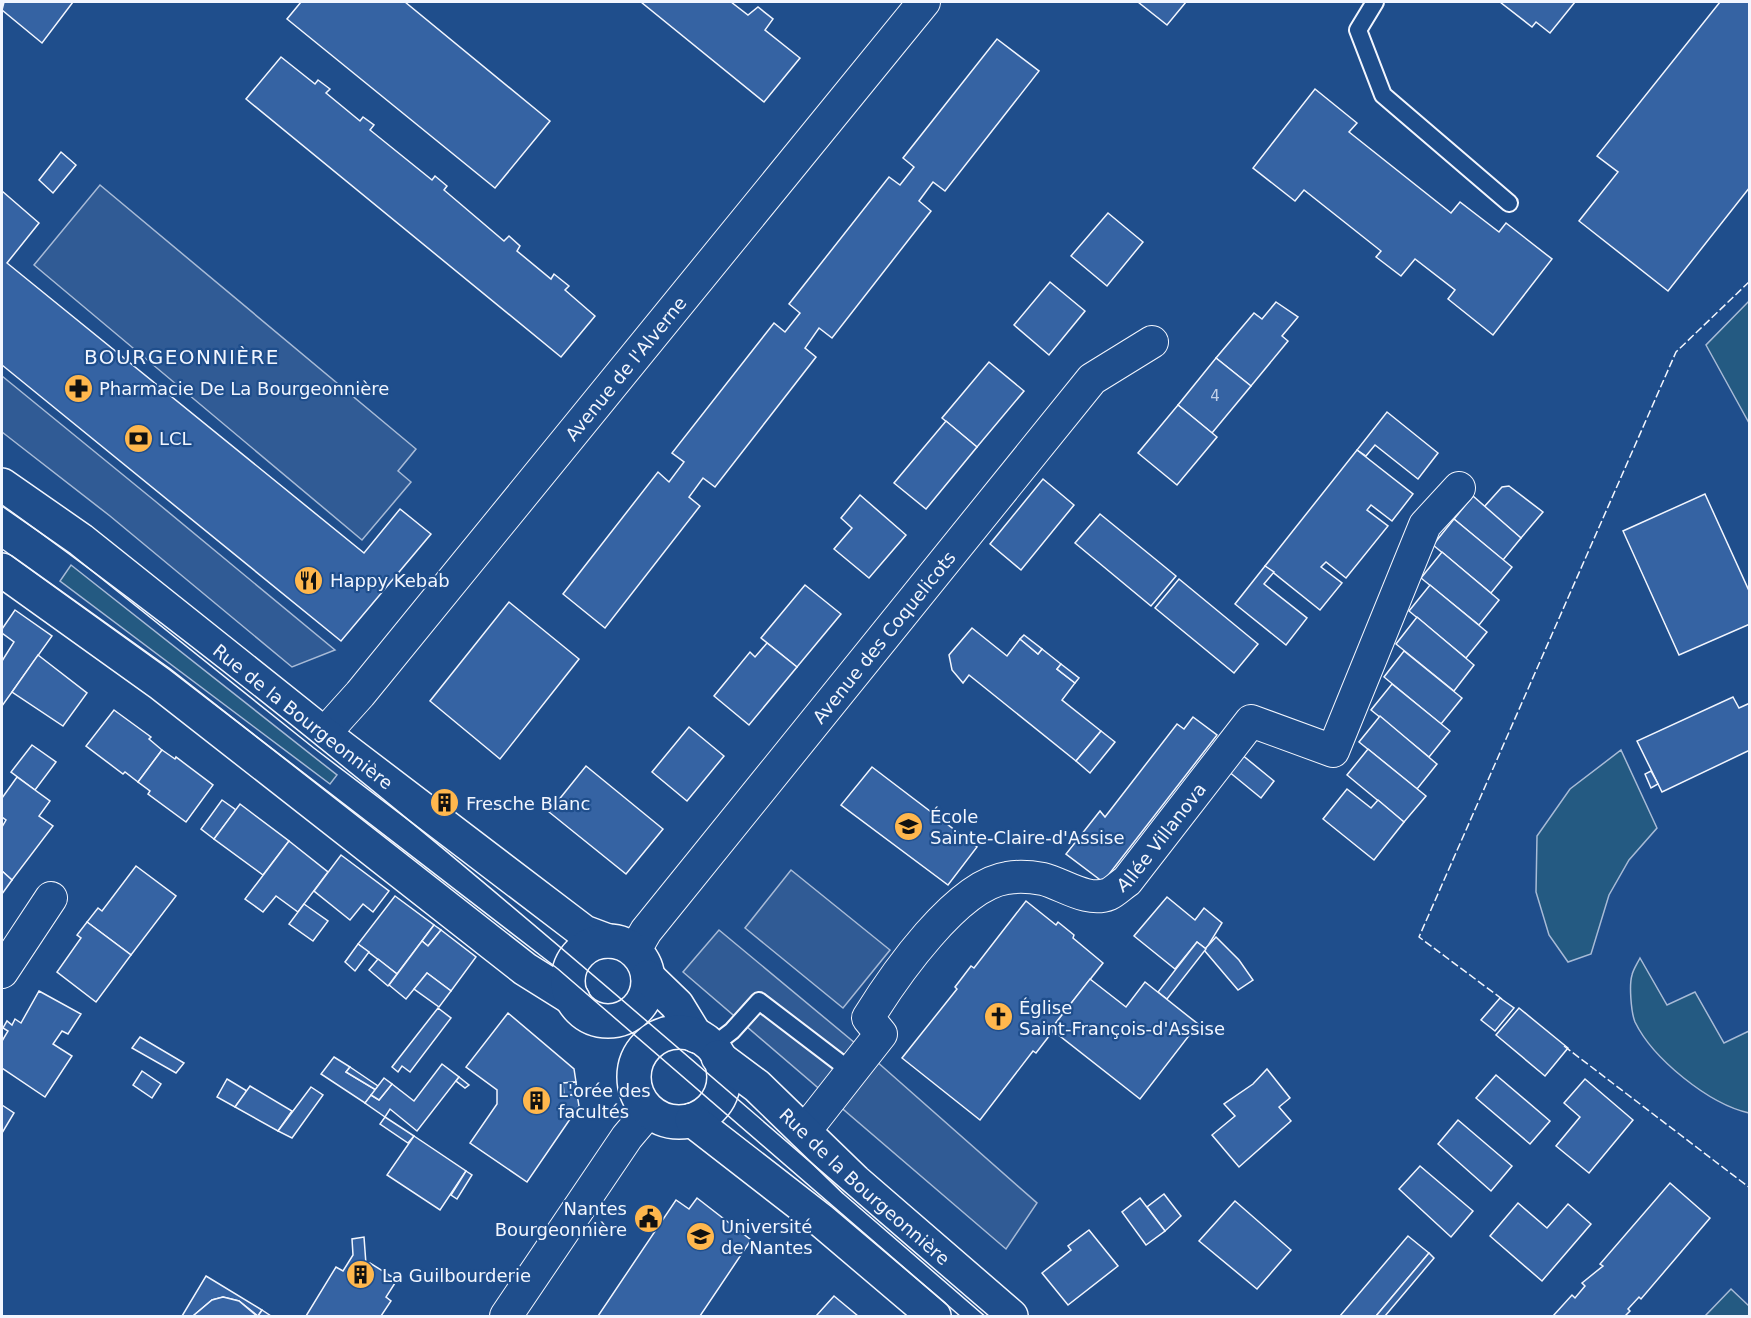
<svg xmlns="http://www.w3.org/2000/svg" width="1751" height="1318" font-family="'DejaVu Sans',sans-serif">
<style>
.green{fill:#245a82;stroke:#a8bbd7;stroke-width:1.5}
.parking{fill:#305b95;stroke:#a8bbd7;stroke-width:1.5}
.building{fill:#3563a3;stroke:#f2f6ff;stroke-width:1.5}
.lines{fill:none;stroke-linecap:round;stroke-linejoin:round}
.lane-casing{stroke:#f2f6ff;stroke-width:20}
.street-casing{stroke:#f2f6ff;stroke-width:34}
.secondary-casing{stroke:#f2f6ff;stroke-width:36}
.lane{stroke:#1f4e8c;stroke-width:16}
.street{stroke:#1f4e8c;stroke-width:32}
.secondary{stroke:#1f4e8c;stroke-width:33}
.tram{stroke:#f2f6ff;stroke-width:1.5}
.fence{stroke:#f2f6ff;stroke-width:1.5;stroke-dasharray:8 3;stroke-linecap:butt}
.labels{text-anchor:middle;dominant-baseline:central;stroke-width:4.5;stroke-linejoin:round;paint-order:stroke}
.number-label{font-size:15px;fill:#c3d1e8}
.street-label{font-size:18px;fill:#f2f6ff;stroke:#1f4e8c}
.poi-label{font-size:18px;fill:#f2f6ff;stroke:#1f4e8c;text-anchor:start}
.neighbourhood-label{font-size:20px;letter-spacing:1.5px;fill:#f2f6ff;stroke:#1f4e8c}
</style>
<rect width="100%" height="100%" fill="#1f4e8c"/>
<g class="green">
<polygon points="1749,301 1749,423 1706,345"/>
<polygon points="71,565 337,775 330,784 60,581"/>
<polygon points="1621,750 1657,828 1629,860 1609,895 1591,954 1568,962 1549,935 1536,892 1537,836 1570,789"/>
<path d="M1640,958L1667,1005L1695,992L1724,1043L1749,1031V1113C1709,1104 1653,1059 1635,1022C1631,1012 1629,985 1632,975C1633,970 1637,964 1640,958Z"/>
<polygon points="1731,1289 1749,1306 1749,1316 1705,1316"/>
</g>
<g class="parking">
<polygon points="100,185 416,449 398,471 411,482 362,540 34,265"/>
<polygon points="2,376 155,501 335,650 292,667 110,516 2,432"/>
<polygon points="791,870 890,950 843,1008 745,928"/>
<polygon points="719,930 867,1053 1037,1203 1006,1249 683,972"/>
</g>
<g class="building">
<polygon points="4,2 73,2 42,43 2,10"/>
<polygon points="301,2 405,2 550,121 495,188 287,19"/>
<polygon points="641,2 731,2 748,15 758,7 773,19 765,30 800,58 764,102"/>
<polygon points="1138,2 1186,2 1167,25"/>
<polygon points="1500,2 1575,2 1550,33 1536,22 1532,27"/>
<polygon points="1720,2 1750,2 1750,187 1668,291 1579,221 1618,172 1597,156"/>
<polygon points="997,39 1039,71 945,191 933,182 919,201 931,211 832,338 819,328 805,348 816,357 715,487 703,478 689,497 700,506 605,628 563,594 658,472 669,482 684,462 672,453 774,323 785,332 800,313 789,304 889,177 900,185 914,167 903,158"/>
<polygon points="281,57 315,84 318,80 330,89 326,93 360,121 363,117 374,125 370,130 432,180 435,176 447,186 444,190 504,241 509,236 520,246 517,251 551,279 554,274 569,286 565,290 595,316 561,357 246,99"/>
<polygon points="1315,89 1357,123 1349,132 1451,213 1460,202 1499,232 1506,223 1552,259 1493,335 1448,299 1455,290 1415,259 1401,276 1376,257 1381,251 1304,190 1295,201 1253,168"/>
<polygon points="61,152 76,165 53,193 39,180"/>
<polygon points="2,191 39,223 7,263 364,553 400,509 431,534 341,641 2,365"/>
<polygon points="1108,213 1143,242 1107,286 1071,256"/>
<polygon points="1050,282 1085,311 1049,355 1014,325"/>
<polygon points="1276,302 1298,317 1282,336 1288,341 1251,386 1216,358 1254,313 1262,319"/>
<polygon points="1216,358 1251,386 1212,433 1178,405"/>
<polygon points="989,362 1024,391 977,447 942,418"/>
<polygon points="1178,405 1217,437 1177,485 1138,453"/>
<polygon points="1387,412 1438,453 1418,479 1375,445 1366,456 1357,450"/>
<polygon points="946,421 977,447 926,509 894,483"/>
<polygon points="1357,450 1413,494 1392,521 1371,505 1367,510 1388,526 1346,578 1326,562 1321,567 1342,583 1320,610 1265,566"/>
<polygon points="1043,479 1074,505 1021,570 990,544"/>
<polygon points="1509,486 1543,512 1521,538 1484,507 1502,487"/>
<polygon points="1705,494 1750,593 1750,624 1679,655 1623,531"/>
<polygon points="860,495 906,535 869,578 834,549 852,528 841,518"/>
<polygon points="1473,496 1521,538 1503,560 1454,519"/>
<polygon points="1100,514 1176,576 1151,606 1075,543"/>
<polygon points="1454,519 1512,567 1491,593 1433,545"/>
<polygon points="1442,552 1499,600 1479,625 1421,578"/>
<polygon points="1265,566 1274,572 1264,584 1307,618 1286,645 1235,604"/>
<polygon points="1179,579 1258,644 1234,673 1155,608"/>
<polygon points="805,585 841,614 797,667 761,638"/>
<polygon points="1430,585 1487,632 1466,658 1409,611"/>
<polygon points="509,602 579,659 500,759 430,701"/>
<polygon points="15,610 52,636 2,706 2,661 14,642 2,633 2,629"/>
<polygon points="1417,617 1474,665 1454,691 1396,644"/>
<polygon points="972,628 1007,656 1020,639 1038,654 1042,649 1061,664 1057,669 1075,683 1062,700 1101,731 1076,761 969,675 963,683 952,670 949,655"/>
<polygon points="1024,635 1042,649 1038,654 1020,639"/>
<polygon points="767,643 797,667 749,725 714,696 750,652 755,657"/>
<polygon points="1404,651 1462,698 1441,724 1384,677"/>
<polygon points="38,655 87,693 63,726 12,692"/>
<polygon points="1061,664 1079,678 1075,683 1057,669"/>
<polygon points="1392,684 1450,731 1429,757 1371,710"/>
<polygon points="1733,697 1739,708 1750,703 1750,750 1662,792 1637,741"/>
<polygon points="114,710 151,737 149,739 162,750 138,782 125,772 123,774 86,746"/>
<polygon points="1380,716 1437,764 1417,789 1359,742"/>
<polygon points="1193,717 1217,735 1103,882 1066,854 1100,811 1105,817 1177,724 1184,729"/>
<polygon points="689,727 724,756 687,801 652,772"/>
<polygon points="1101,731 1115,742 1090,773 1076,761"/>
<polygon points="32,745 56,762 35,790 11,772"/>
<polygon points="1368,749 1426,796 1404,822 1347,775"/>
<polygon points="162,750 175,759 176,757 213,785 186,822 148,794 150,791 138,782"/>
<polygon points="1241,754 1274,781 1261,798 1228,771"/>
<polygon points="586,766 663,829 626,874 549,812"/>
<polygon points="872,767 977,847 948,885 841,805"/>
<polygon points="1651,771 1658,784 1651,788 1645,774"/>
<polygon points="17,777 50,801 39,816 53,826 12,880 2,871 2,827 6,820 2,817 2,798"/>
<polygon points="1347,789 1371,808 1378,800 1404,822 1374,860 1323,819"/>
<polygon points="441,794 455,805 450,812 435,801"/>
<polygon points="222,800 236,810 214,839 201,829"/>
<polygon points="240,804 289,841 263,875 214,839"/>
<polygon points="289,841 328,872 298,912 276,896 263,912 245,899"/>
<polygon points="341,855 389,891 373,912 363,904 350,920 314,891"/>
<polygon points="136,866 176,896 131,955 87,922 98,908 102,911"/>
<polygon points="2,871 12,880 2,894"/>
<polygon points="395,896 434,925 397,974 358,944"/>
<polygon points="1167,897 1195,920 1204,908 1222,923 1206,949 1197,942 1175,969 1134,936"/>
<polygon points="1026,901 1056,925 1058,922 1074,935 1073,938 1103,963 1051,1029 1053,1031 1036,1053 1033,1051 980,1120 902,1058 957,989 955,987 971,966 974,968"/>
<polygon points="304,904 328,921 313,941 289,924"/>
<polygon points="87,922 131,955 96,1002 57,972 81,938 77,935"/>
<polygon points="434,925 441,930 428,946 422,941"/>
<polygon points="441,930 476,957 451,991 427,973 406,999 389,985 422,941 428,946"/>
<polygon points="1216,937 1239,960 1253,980 1238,990 1204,950"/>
<polygon points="1197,942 1206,949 1167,999 1158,992"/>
<polygon points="358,944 369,952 355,971 345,962"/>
<polygon points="378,959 397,974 388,986 369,970"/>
<polygon points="427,973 451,991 439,1007 414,989"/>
<polygon points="1090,979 1126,1007 1145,982 1198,1024 1140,1099 1051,1029"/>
<polygon points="39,991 81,1014 68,1034 62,1031 53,1044 72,1056 45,1097 2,1068 2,1041 8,1031 3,1028 7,1021 12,1025 15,1019 21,1023"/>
<polygon points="1500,998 1514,1008 1495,1031 1481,1020"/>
<polygon points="438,1008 451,1018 410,1072 402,1066 398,1072 392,1067"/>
<polygon points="1519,1008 1568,1048 1545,1076 1496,1035"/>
<polygon points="508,1013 574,1069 576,1082 563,1083 564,1096 577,1094 579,1106 527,1182 470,1143 497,1104 497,1090 466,1067"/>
<polygon points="140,1037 184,1063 176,1073 132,1048"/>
<polygon points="334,1057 350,1067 346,1072 376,1090 365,1103 321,1074"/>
<polygon points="442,1064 459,1077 417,1131 390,1109 385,1117 365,1103 371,1095 379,1100 392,1084 414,1101"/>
<polygon points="350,1067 378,1086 376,1090 346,1072"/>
<polygon points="1267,1069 1290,1098 1279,1107 1291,1121 1239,1167 1212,1135 1235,1116 1224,1104 1253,1084"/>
<polygon points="142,1071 161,1084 152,1098 133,1085"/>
<polygon points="1496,1075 1550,1121 1530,1144 1476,1098"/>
<polygon points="459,1077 469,1085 465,1088 456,1081"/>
<polygon points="384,1078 392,1084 379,1100 371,1095"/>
<polygon points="227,1079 247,1091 235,1107 217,1097"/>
<polygon points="1585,1079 1633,1120 1589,1173 1556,1146 1580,1117 1564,1103"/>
<polygon points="576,1082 577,1094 564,1096 563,1083"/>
<polygon points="250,1086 292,1111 278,1131 235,1107"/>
<polygon points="311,1087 323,1095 292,1138 278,1131"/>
<polygon points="2,1105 14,1113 2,1133"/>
<polygon points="385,1117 414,1136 408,1143 380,1124"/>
<polygon points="1458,1120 1512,1166 1491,1191 1438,1144"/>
<polygon points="414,1136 466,1171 440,1210 387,1175"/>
<polygon points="1420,1166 1473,1211 1451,1237 1399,1189"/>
<polygon points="466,1171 472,1175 457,1199 451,1195"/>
<polygon points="1670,1183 1710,1218 1641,1299 1639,1297 1628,1309 1630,1311 1625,1316 1553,1316 1572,1295 1575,1298 1585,1286 1582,1283 1603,1266 1600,1264"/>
<polygon points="1164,1194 1181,1216 1165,1231 1147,1207"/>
<polygon points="697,1198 751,1240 700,1316 598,1316 676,1200 689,1209"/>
<polygon points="1140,1198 1165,1231 1146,1245 1122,1212"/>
<polygon points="1235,1201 1291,1250 1257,1289 1199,1241"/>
<polygon points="1518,1203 1547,1228 1568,1204 1591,1224 1542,1281 1490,1236"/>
<polygon points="1089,1230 1118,1266 1068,1305 1042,1273 1071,1250 1068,1246"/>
<polygon points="1408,1236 1429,1253 1376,1316 1340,1316"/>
<polygon points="364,1237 366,1264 370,1263 397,1280 386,1297 391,1301 381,1316 306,1316 336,1267 343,1271 353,1255 352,1239"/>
<polygon points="1429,1253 1434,1258 1385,1316 1376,1316"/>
<polygon points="206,1276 262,1310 258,1316 239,1301 223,1297 212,1300 193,1316 182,1316"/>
<polygon points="834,1296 858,1316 816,1316"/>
<polygon points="223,1297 239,1301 257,1316 193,1316 212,1300"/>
<polygon points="262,1310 271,1316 258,1316"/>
</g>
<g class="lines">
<defs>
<g id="lane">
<polyline points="1375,2 1358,30 1383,95 1509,203"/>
<polyline points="711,1047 732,1031 759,1001 852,1072"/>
</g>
<g id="street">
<path id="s1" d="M324,734L360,694L924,2"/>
<path id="s2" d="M635,950L646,931L1092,379L1152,342"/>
<polyline points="2,972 51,898"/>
<path id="s3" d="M804,1132L881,1034L868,1018C894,976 957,885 1007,878C1018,876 1032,877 1043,879C1063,884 1088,903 1109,894C1115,891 1121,885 1127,881L1251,721L1333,751L1425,525L1459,488"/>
<polyline points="506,1316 627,1137 649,1111"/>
</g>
<g id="secondary">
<path id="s4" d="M2,485L81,540L324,734L584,932L608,941"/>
<polyline points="2,570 160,683 525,969 573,999"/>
<circle cx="608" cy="981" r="40"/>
<polyline points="648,977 677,1005 696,1036"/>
<circle cx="679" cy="1077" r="45"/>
<path id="s5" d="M718,1057L757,1086L855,1181L1011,1316"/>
<polyline points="692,1120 822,1221 934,1316"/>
</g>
</defs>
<use href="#lane" class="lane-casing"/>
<use href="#street" class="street-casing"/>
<use href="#secondary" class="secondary-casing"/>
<use href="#lane" class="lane"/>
<use href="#street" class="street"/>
<use href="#secondary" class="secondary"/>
<g class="tram">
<path d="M2,505C348,753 666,1039 989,1316"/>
<polyline points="2,549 170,670 558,969 960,1316"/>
</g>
<g class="fence">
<polyline points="1502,999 1419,937 1676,352 1750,281"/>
<polyline points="1564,1046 1750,1188"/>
</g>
</g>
<defs>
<symbol id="pharmacy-disc" viewBox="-11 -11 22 22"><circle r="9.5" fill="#ffb74d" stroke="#1f4e8c"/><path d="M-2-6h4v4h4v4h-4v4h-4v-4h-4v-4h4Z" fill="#111"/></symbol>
<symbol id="bank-disc" viewBox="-11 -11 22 22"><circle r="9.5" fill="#ffb74d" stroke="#1f4e8c"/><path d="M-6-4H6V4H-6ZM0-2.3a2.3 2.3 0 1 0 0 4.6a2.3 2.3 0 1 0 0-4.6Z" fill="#111"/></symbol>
<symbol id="restaurant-disc" viewBox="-11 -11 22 22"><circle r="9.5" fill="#ffb74d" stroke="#1f4e8c"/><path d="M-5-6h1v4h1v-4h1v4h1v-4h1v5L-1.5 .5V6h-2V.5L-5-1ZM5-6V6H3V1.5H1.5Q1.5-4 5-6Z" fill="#111"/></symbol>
<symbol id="building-disc" viewBox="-11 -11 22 22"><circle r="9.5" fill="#ffb74d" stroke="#1f4e8c"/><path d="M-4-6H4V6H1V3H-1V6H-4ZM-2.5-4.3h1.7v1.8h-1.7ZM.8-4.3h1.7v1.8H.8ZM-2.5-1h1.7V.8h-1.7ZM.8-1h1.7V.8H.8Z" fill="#111"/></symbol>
<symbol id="school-disc" viewBox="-11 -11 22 22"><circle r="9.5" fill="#ffb74d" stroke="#1f4e8c"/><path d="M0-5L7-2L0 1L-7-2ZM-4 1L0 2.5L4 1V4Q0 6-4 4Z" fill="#111"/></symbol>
<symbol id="church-disc" viewBox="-11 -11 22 22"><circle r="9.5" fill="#ffb74d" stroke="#1f4e8c"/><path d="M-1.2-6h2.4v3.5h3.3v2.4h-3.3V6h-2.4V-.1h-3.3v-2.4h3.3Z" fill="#111"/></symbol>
<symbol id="civic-disc" viewBox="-11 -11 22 22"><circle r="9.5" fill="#ffb74d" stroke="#1f4e8c"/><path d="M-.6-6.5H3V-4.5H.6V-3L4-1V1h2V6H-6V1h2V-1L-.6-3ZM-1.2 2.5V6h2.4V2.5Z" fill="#111"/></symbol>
<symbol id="university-disc" viewBox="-11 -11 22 22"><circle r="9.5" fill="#ffb74d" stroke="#1f4e8c"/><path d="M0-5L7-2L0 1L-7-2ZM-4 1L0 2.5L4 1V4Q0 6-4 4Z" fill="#111"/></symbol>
</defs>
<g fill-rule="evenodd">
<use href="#pharmacy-disc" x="62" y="372" width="33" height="33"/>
<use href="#bank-disc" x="122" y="422" width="33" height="33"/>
<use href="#restaurant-disc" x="292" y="564" width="33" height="33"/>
<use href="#building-disc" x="428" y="786" width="33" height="33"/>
<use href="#school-disc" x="892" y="810" width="33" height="33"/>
<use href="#church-disc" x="982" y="1000" width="33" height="33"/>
<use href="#building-disc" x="520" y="1084" width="33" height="33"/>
<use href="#civic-disc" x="632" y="1202" width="33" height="33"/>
<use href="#university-disc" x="684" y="1220" width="33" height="33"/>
<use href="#building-disc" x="344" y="1258" width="33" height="33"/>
</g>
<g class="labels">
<g class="number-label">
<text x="1215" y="396">4</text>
</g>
<g class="street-label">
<text stroke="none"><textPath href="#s1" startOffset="474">Avenue de l'Alverne</textPath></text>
<text stroke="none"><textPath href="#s2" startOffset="400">Avenue des Coquelicots</textPath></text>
<text stroke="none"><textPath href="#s4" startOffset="380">Rue de la Bourgeonnière</textPath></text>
<text stroke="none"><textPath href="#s3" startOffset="530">Allée Villanova</textPath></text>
<text stroke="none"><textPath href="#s5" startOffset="196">Rue de la Bourgeonnière</textPath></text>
</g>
<g class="poi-label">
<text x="99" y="388">Pharmacie De La Bourgeonnière</text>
<text x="159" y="438">LCL</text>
<text x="330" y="580">Happy Kebab</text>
<text x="466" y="803">Fresche Blanc</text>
<text x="930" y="816">École<tspan x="930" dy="21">Sainte-Claire-d'Assise</tspan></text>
<text x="1019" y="1007">Église<tspan x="1019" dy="21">Saint-François-d'Assise</tspan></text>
<text x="558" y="1090">L'orée des<tspan x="558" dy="21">facultés</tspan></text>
<text x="627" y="1208" text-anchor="end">Nantes<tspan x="627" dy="21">Bourgeonnière</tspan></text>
<text x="721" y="1226">Université<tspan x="721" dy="21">de Nantes</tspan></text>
<text x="382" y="1275">La Guilbourderie</text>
</g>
<g class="neighbourhood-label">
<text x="182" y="357">BOURGEONNIÈRE</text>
</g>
</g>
<rect width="1751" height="1318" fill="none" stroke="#f2f6ff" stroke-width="6"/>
</svg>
